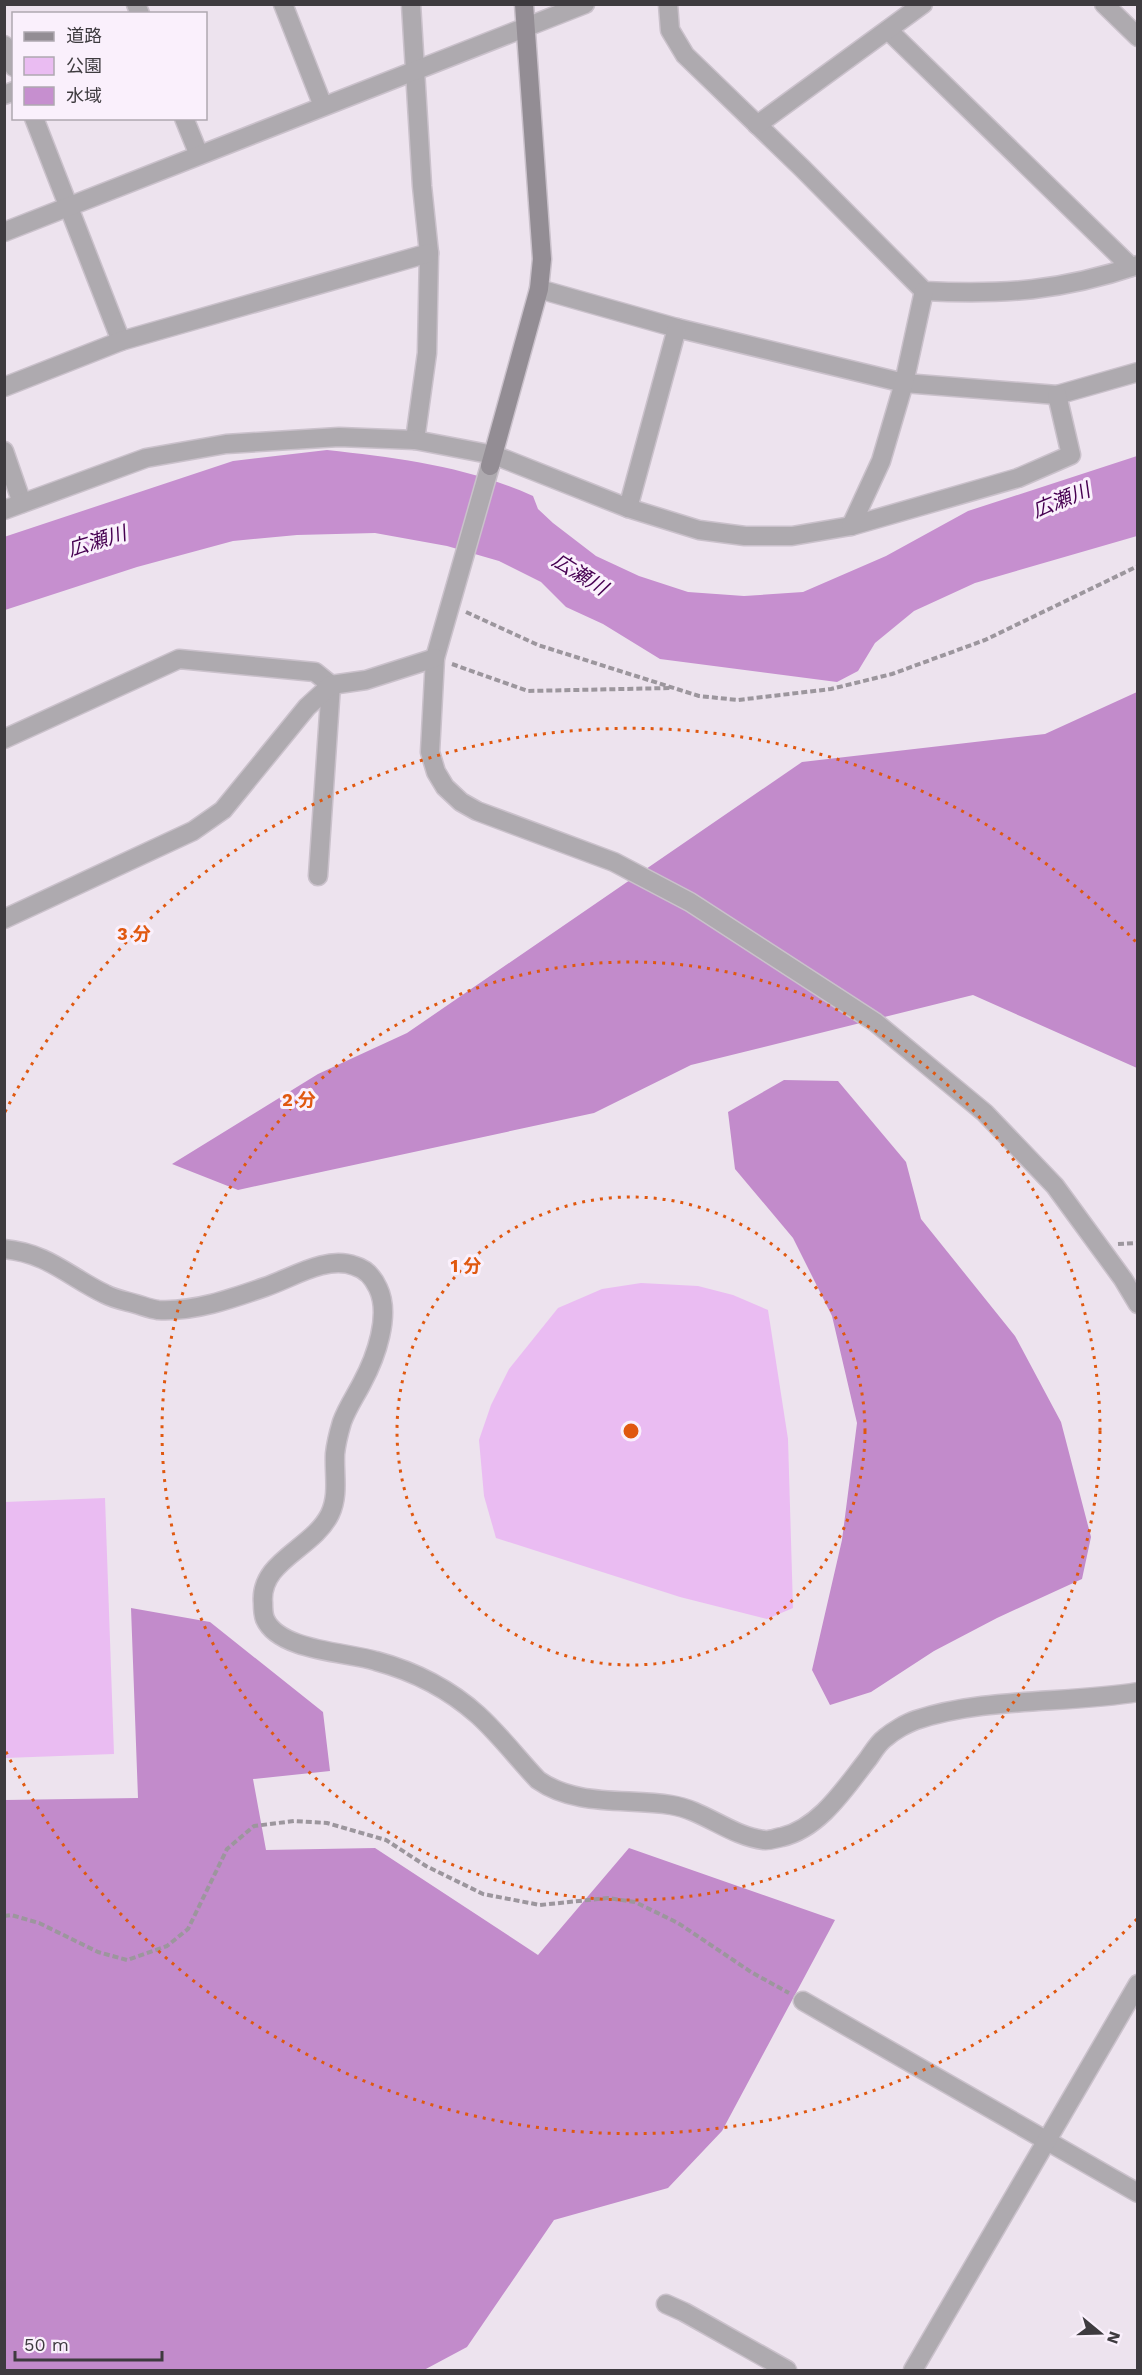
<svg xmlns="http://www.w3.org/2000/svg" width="1142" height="2375" font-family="'Work Sans','Noto Sans JP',sans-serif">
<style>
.green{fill:#eabcf2}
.forest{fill:#c28bcb}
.water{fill:#c68fcf}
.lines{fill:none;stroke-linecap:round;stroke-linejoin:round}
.street-casing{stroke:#cac1cb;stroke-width:21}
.secondary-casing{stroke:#cac1cb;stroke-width:21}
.path{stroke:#9c969d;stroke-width:4;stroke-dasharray:6 3;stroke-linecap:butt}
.street{stroke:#aeaaaf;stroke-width:18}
.secondary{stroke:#938d94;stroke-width:18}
.ring{fill:none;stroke:#e0580f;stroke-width:3;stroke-dasharray:3 6}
.labels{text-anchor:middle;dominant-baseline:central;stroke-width:6;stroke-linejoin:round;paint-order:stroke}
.water-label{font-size:20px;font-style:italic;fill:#460051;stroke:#faf0fc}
.centre{fill:#e0580f;stroke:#faf0fc;stroke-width:3}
.ring-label{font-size:18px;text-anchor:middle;font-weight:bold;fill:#e0580f;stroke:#faf0fc;stroke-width:6;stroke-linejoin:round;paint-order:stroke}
</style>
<rect width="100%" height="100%" fill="#ede3ee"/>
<g class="green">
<polygon points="641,1283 698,1286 733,1295 768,1310 788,1439 793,1608 767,1619 680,1597 496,1538 484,1496 479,1440 491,1405 509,1369 558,1308 602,1289"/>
<polygon points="105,1498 114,1754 5,1758 5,1502"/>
</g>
<g class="forest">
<polygon points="1137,692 1137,1068 973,995 691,1065 594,1113 238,1190 172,1164 318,1074 407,1033 802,762 1045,734"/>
<polygon points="784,1080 838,1081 906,1162 921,1219 1015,1336 1061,1422 1091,1537 1082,1579 997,1618 934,1651 871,1692 830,1705 812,1670 842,1540 857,1423 832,1316 793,1238 735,1169 728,1112"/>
<polygon points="131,1608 210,1622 323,1712 330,1771 253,1779 266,1850 375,1848 538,1955 629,1848 835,1920 722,2131 668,2188 554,2220 467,2347 424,2370 5,2370 5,1800 138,1798"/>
</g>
<path class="water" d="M327,450C398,458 466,466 533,496L538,509L553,523L596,556L639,576L688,592L744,596L803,592L886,556L968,511L1137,456V536L975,583L914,611L875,643L858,671L837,682L660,659L603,624L566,607L541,582L499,561L447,546L375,533L297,535L233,541L137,567L5,610L4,537L233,461Z"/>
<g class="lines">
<defs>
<g id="street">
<polyline points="136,4 140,14"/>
<polyline points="283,4 323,106"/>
<polyline points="411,4 422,186 429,253 427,353 415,440"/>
<path d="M668,4L670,30L685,55L802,168L924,291C1004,295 1061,291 1138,265"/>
<polyline points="1104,4 1138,37"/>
<polyline points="888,30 1131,267"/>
<polyline points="4,45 14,67"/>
<polyline points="4,95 14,91"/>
<polyline points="34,118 121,341"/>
<polyline points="184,118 199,155"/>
<polyline points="757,125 923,4"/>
<polyline points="4,232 585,4"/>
<polyline points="539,289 677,328 904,383 1057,395 1138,372"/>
<polyline points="4,387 121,341 429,253"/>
<polyline points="4,451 22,503"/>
<polyline points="490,466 435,658 430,752 436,772 445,787 461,802 477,811 614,862 690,902 875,1022 985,1113 1055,1186 1123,1279 1138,1304"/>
<polyline points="628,508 677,328"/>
<polyline points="4,510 146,458 226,444 339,437 415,440 494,455 628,508 699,530 745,536 792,536 851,526 1018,478 1071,455 1057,395"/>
<polyline points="851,526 881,461 904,383 924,291"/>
<polyline points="4,739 179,659 315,672 331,685"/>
<polyline points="318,876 331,685"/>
<polyline points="4,919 193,831 223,810 307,707 331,685 366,680 435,658"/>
<path d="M4,1249C48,1253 69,1277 105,1294C114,1299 126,1301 136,1304C143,1306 151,1309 158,1310C194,1312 231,1299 265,1287C292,1278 326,1255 355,1266C366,1269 373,1277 378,1288C391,1315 376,1357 362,1383C356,1395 347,1408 342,1422C339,1432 336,1444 335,1454C334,1475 339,1495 330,1514C313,1549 259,1561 263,1603C263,1609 263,1614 265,1619C279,1651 347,1652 376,1661C413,1671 449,1689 478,1715C500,1735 518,1759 538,1780C576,1807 627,1798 671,1805C704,1810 730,1836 764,1840C769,1841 776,1838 782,1837C820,1828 845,1788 868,1759C873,1752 878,1743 885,1738C893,1731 907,1723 916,1720C985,1697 1066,1704 1138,1692"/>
<polyline points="803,2001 1138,2193"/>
<polyline points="666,2304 684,2312 787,2370"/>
<polyline points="913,2370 1138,1984"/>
</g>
<polyline id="secondary" points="490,466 539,289 542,259 524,4"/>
</defs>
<use href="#street" class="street-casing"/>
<use href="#secondary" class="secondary-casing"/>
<g class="path">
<polyline points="466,612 538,645 699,696 738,700 831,689 892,674 985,640 1138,566"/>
<polyline points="452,664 528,691 671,688"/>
<polyline points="1118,1244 1138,1243"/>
<polyline points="4,1916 11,1915 39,1923 98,1952 127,1960 167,1946 188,1929 227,1849 254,1826 294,1821 327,1823 386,1840 426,1866 483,1894 540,1905 608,1898 635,1902 678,1923 751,1972 789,1993"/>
</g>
<use href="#street" class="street"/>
<use href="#secondary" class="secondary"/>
</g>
<g class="ring">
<circle cx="631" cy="1431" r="234"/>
<circle cx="631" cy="1431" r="469"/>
<path d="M1137 1919A703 703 0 0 1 5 1750M5 1112A703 703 0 0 1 1137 943"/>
</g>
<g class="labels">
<g class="water-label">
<text transform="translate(1061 500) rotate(-22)">広瀬川</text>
<text transform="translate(97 541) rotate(-17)">広瀬川</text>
<text transform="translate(580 574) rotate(32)">広瀬川</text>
</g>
</g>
<circle cx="631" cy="1431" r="9" class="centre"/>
<g class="ring-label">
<text x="134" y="940">3 分</text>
<text x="299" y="1106">2 分</text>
<text x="466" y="1272">1 分</text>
</g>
<rect width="1142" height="2375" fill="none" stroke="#3e3b3f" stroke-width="12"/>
<rect x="12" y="12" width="195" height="108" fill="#faf0fc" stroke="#afa8b0" stroke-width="1.5"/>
<rect x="24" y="32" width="30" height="9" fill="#938d94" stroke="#afa8b0" stroke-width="1.5"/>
<text x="66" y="42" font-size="18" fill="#3e3b3f">道路</text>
<rect x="24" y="57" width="30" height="18" fill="#eabcf2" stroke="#afa8b0" stroke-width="1.5"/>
<text x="66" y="72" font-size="18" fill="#3e3b3f">公園</text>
<rect x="24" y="87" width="30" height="18" fill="#c68fcf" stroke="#afa8b0" stroke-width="1.5"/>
<text x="66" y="102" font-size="18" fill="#3e3b3f">水域</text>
<g transform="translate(1100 2333) rotate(109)" stroke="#faf0fc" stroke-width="4.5" paint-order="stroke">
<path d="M0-4.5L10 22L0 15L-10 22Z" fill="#3e3b3f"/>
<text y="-9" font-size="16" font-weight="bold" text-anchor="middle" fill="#3e3b3f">N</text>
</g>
<path d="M15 2351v9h147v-9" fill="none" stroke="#3e3b3f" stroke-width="3"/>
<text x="24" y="2351" font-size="18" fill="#3e3b3f" stroke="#faf0fc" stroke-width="4.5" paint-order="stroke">50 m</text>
</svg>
